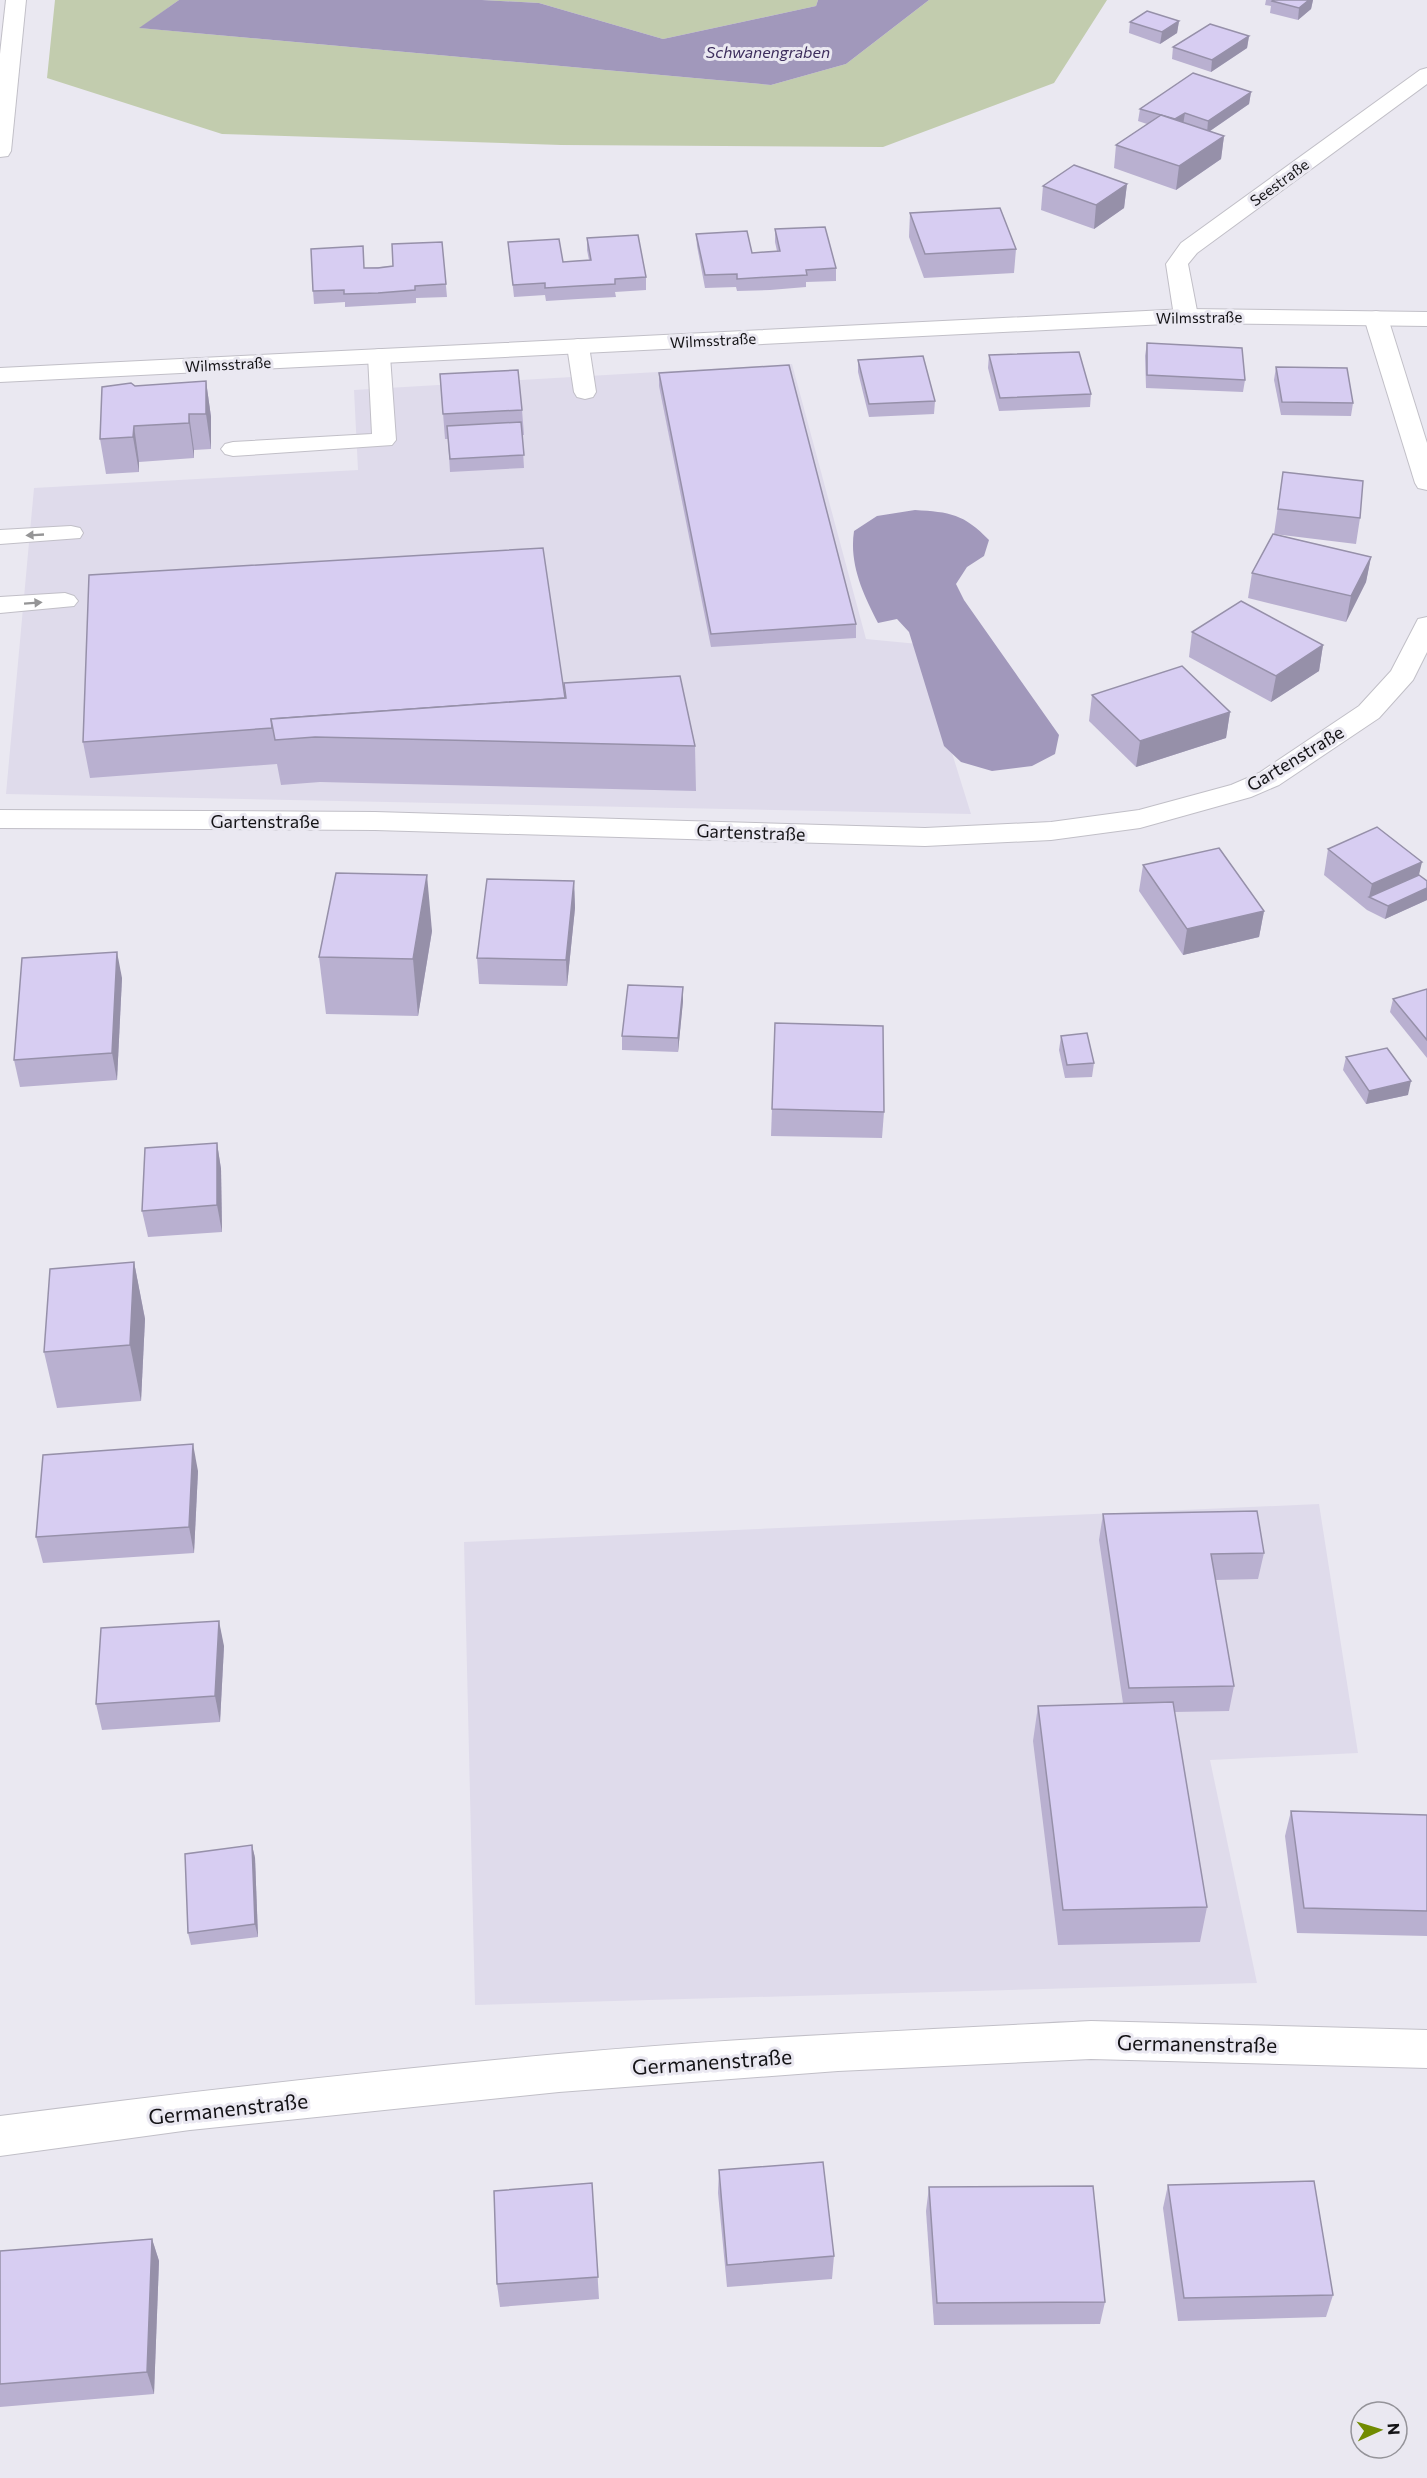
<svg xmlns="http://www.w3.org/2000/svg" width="1427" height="2478" font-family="Commissioner,sans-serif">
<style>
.built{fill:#dfdbeb}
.green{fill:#c2ccae}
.water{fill:#a198bb}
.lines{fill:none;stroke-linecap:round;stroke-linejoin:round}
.service-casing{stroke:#c1bfc7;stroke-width:2}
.minor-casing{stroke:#c1bfc7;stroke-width:2}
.tertiary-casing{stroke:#c1bfc7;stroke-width:2}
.service{fill:#fff;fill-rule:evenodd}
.minor{fill:#fff;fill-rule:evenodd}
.tertiary{fill:#fff;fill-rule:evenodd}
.wall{fill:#b9b0d0}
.shaded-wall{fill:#9690a9}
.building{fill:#d7cdf2;stroke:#9690a9;stroke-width:1.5}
.oneway{fill:#959596}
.labels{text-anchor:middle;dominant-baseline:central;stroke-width:6;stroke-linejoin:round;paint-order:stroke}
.far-street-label{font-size:15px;fill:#141316;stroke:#eae8f1}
.far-water-label{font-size:16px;font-style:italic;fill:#3e2e5d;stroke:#eae8f1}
.street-label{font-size:18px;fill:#141316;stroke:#eae8f1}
.near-street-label{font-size:21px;fill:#141316;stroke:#eae8f1}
</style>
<rect width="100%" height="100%" fill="#eae8f1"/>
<g class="built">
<polygon points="792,364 866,639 918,644 971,814 6,794 34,488 358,470 354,390"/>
<polygon points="1319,1504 1358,1753 1210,1760 1257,1983 475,2005 464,1542"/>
</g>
<g class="green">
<polygon points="55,0 179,0 140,28 771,85 846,64 929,0 1107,0 1054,83 883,147 561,145 222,134 47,78"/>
<polygon points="482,0 818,0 816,6 663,39 539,3"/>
</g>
<g class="water">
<polygon points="179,0 482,0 539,3 663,39 816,6 818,0 929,0 846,64 771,85 139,28"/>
<path d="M915,510C950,512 964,514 989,540L984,556L967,567L956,584L964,600L1059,735L1055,754L1032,766L992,771L961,762L944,746L909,632L897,619L878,623C863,594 849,564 854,531L877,516Z"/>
</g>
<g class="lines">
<defs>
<g id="service">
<polygon points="578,339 586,341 589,346 596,392 593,397 585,399 577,397 574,392 567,346 570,341"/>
<polygon points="379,349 387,351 390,356 396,440 392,445 233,456 225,454 221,449 225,444 233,442 372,434 368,356 371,351"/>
<polygon points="71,526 80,528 83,533 80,538 0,544 0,530"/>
<polygon points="65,593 74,596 78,601 74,606 0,613 0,597"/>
</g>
<g id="minor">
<polygon points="6,0 26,0 11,151 8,156 0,157 0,54"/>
<polygon points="1427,68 1427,84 1197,253 1188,264 1198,316 1194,321 1186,323 1178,321 1174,316 1166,264 1181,243 1420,70"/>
<polygon points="1376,311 1384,313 1388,318 1427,443 1427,490 1418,488 1415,483 1364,318 1368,313"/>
<polygon points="1427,617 1427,652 1413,680 1379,718 1279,785 1251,797 1140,828 1051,840 925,846 375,830 0,828 0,810 375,812 925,828 1051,822 1139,810 1231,785 1259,773 1359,706 1391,671 1418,619"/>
<path d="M1091,2021L1427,2030V2068L1091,2059L838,2071L559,2092L190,2130L0,2156V2116C186,2092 372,2071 558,2054C735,2038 913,2030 1091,2021Z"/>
</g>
<polygon id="tertiary" points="1186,309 1427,312 1427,326 1186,323 0,382 0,368"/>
</defs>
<use href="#service" class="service-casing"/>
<use href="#minor" class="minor-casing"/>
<use href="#tertiary" class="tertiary-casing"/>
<use href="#service" class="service"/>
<use href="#minor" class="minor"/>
<use href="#tertiary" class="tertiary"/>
</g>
<g class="wall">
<polygon points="1266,0 1313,0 1311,9 1298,20 1270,13 1271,6 1265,5"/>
<polygon points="1179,21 1177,33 1160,44 1129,33 1130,22"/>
<polygon points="1249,36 1247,48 1211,72 1172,59 1173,47"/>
<polygon points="1251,92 1249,104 1210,131 1224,136 1221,159 1176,190 1114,168 1116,145 1147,124 1138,121 1140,109"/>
<polygon points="1127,184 1124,208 1094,229 1041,210 1043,186"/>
<polygon points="910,213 1016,249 1014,273 924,278 909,237"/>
<polygon points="775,229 836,268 836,281 806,282 806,287 770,290 737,291 736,287 705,288 697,246 696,234 752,253 777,251 775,242"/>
<polygon points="587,238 646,277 646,290 615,292 616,297 578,299 546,301 545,295 514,297 508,242 563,262 589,260 587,250"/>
<polygon points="442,242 447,297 416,298 416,303 345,307 345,302 314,304 313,291 365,268 393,266"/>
<polygon points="1147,343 1245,380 1243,392 1146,388 1145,356"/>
<polygon points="989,355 1091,394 1090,407 999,411 988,368"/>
<polygon points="858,360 935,401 934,414 869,417 858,372"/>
<polygon points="1276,367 1353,403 1351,416 1281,415 1274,380"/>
<polygon points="659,373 856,624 856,638 711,647 659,386"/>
<polygon points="440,374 522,410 524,435 522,435 524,468 450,472 448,439 445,439"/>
<polygon points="206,381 211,417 211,449 194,450 194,458 139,462 139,472 106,474 100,439 135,386"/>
<polygon points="1283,472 1360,518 1356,544 1274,534 1371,557 1366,582 1346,622 1248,598 1252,573 1274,534"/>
<polygon points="1192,632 1323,645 1319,671 1271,702 1189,657"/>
<polygon points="564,683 695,746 696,791 320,782 281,785 277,764 90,778 83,742 565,697"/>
<polygon points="1092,695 1230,712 1226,738 1136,767 1089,721"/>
<polygon points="1328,849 1419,875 1427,881 1427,900 1385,919 1367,910 1324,875"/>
<polygon points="1143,865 1264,911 1259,937 1183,955 1139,891"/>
<polygon points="574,881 575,908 567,986 479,984 477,958"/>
<polygon points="432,931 418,1016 326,1014 319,957"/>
<polygon points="122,978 117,1080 20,1087 14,1060"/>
<polygon points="1427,989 1427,1058 1390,1012 1393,999"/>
<polygon points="683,1001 678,1052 622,1050 622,1036"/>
<polygon points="775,1023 884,1112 882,1138 771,1136"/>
<polygon points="1061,1036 1094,1063 1092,1077 1065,1078 1059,1050"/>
<polygon points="1346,1057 1408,1095 1366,1104 1343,1070"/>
<polygon points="217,1143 221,1169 222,1232 148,1237 142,1211"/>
<polygon points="134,1262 145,1319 141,1401 57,1408 44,1352"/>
<polygon points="198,1471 194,1553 43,1563 36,1537"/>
<polygon points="1103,1514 1264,1553 1258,1579 1215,1580 1234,1686 1229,1711 1174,1712 1207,1907 1200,1942 1058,1945 1033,1741 1038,1706 1123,1703 1099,1540"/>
<polygon points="224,1646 220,1722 102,1730 96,1704"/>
<polygon points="1291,1811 1427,1815 1427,1936 1297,1933 1285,1836"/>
<polygon points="252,1845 255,1858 258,1937 191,1945 188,1933"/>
<polygon points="719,2170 834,2256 832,2279 727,2287 718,2193"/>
<polygon points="592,2183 599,2299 500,2307 497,2284"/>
<polygon points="1168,2185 1333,2295 1326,2317 1178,2321 1163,2208"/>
<polygon points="929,2187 1105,2302 1100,2324 934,2325 926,2211"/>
<polygon points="152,2239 159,2261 154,2394 0,2407 0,2251"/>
</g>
<g class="shaded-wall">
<polygon points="1309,0 1313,0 1311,9 1298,20 1299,8"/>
<polygon points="1179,21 1177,33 1160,44 1162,32"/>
<polygon points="1249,36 1247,48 1211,72 1212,60"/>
<polygon points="1251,92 1249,104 1207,133 1208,121"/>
<polygon points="1185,113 1183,125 1174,120"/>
<polygon points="1224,136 1221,159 1176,190 1179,166"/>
<polygon points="1127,184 1124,208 1094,229 1096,205"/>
<polygon points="206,381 211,417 211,449 206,414"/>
<polygon points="189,414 194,450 194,458 189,423"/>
<polygon points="134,426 139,462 139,472 133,437"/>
<polygon points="1371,557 1366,582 1346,622 1351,596"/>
<polygon points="1323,645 1319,671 1271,702 1276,676"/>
<polygon points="1230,712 1226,738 1136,767 1140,741"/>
<polygon points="1422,862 1416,888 1369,897 1372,884"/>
<polygon points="427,875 432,931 418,1016 413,959"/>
<polygon points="574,881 575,908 567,986 566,960"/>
<polygon points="1427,888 1427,900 1385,919 1388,906"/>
<polygon points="1264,911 1259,937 1183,955 1187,929"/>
<polygon points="117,952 122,978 117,1080 112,1053"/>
<polygon points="683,987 683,1001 678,1052 678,1038"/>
<polygon points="1411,1081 1408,1095 1366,1104 1369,1091"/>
<polygon points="217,1143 221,1169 222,1232 217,1205"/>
<polygon points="134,1262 145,1319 141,1401 130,1345"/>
<polygon points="193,1444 198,1471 194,1553 189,1527"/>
<polygon points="219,1621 224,1646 220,1722 215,1696"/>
<polygon points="252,1845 255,1858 258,1937 255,1924"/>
<polygon points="152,2239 159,2261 154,2394 147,2372"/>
</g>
<g class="building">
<polygon points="1273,0 1309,0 1299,8 1272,1"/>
<polygon points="1147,11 1179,21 1162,32 1130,22"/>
<polygon points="1210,24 1249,36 1212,60 1173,47"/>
<polygon points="1193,73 1251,92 1208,121 1185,113 1175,119 1140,109"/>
<polygon points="1161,115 1224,136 1179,166 1116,145"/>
<polygon points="1074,165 1127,184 1096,205 1043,186"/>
<polygon points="1000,208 1016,249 925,254 910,213"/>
<polygon points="825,227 836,268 806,270 807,275 770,277 737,279 737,274 705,275 696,234 747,231 752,253 765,252 780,251 775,229"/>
<polygon points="638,235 646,277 615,279 615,284 578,286 545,288 545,283 513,285 508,242 559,239 563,262 576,261 591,260 587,238"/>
<polygon points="442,242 446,284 415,286 415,290 378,293 344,294 344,290 313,291 311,249 363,246 364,268 378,268 393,266 392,244"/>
<polygon points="1147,343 1242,348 1245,380 1147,375"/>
<polygon points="1079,352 1091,394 1000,398 989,355"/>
<polygon points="923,356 935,401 869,404 858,360"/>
<polygon points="789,365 856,624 711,634 659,373"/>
<polygon points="1276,367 1347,368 1353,403 1282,402"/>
<polygon points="518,370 522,410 443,414 440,374"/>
<polygon points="206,381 206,414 189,414 189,423 134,426 133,437 100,439 102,387 131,383 135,386"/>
<polygon points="521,422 524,455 450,459 447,426"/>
<polygon points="1283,472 1363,481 1360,518 1278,509"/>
<polygon points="1273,534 1371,557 1351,596 1252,573"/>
<polygon points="543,548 565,698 271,719 272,728 83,742 89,575"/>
<polygon points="1241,601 1323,645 1276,676 1192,632"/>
<polygon points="1182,666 1230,712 1140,741 1092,695"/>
<polygon points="680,676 695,746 315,737 275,740 271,719 566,698 564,683"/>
<polygon points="1377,827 1422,862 1372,884 1328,849"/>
<polygon points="1219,848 1264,911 1187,929 1143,865"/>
<polygon points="336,873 427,875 413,959 319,957"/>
<polygon points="1419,875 1427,881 1427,888 1388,906 1369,897"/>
<polygon points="487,879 574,881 566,960 477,958"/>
<polygon points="117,952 112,1053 14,1060 22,958"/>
<polygon points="628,985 683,987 678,1038 622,1036"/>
<polygon points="1427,989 1427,1040 1393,999"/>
<polygon points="775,1023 883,1026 884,1112 772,1109"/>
<polygon points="1087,1033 1094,1063 1067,1065 1061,1036"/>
<polygon points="1387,1048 1411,1081 1369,1091 1346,1057"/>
<polygon points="217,1143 217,1205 142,1211 145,1148"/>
<polygon points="134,1262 130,1345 44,1352 50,1269"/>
<polygon points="193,1444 189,1527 36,1537 43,1455"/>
<polygon points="1257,1511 1264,1553 1211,1554 1234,1686 1129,1688 1103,1514"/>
<polygon points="219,1621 215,1696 96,1704 101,1628"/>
<polygon points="1173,1702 1207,1907 1063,1910 1038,1706"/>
<polygon points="1291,1811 1427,1815 1427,1911 1304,1908"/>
<polygon points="252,1845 255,1924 188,1933 185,1854"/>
<polygon points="823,2162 834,2256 727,2265 719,2170"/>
<polygon points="1314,2181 1333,2295 1184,2298 1168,2185"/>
<polygon points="592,2183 598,2277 497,2284 494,2191"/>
<polygon points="1093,2186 1105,2302 937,2303 929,2187"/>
<polygon points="152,2239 147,2372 0,2384 0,2251"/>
</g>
<defs><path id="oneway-solid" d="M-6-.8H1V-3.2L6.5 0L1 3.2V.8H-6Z" transform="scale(1.5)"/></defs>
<g class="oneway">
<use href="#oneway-solid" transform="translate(35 535) rotate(177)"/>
<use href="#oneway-solid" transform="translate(33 603) rotate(-4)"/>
</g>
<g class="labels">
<g class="far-street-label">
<text transform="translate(1279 182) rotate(-36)">Seestraße</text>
<text transform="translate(1199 317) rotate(-1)">Wilmsstraße</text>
<text transform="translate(713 340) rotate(-3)">Wilmsstraße</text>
<text transform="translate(228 364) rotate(-3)">Wilmsstraße</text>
</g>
<g class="far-water-label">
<text x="768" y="51">Schwanengraben</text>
</g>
<g class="street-label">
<text transform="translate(1295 758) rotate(-31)">Gartenstraße</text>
<text x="265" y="821">Gartenstraße</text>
<text transform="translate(751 832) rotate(2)">Gartenstraße</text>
</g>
<g class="near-street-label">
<text transform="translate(1197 2043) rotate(1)">Germanenstraße</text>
<text transform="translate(712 2061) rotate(-4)">Germanenstraße</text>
<text transform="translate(228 2108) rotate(-6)">Germanenstraße</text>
</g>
</g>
<g transform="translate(1379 2430) rotate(86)"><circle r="28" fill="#eae8f1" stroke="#949399" stroke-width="1.5"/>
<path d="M0-4.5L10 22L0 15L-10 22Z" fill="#718b01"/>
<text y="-9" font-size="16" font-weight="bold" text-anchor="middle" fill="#141316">N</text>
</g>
</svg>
